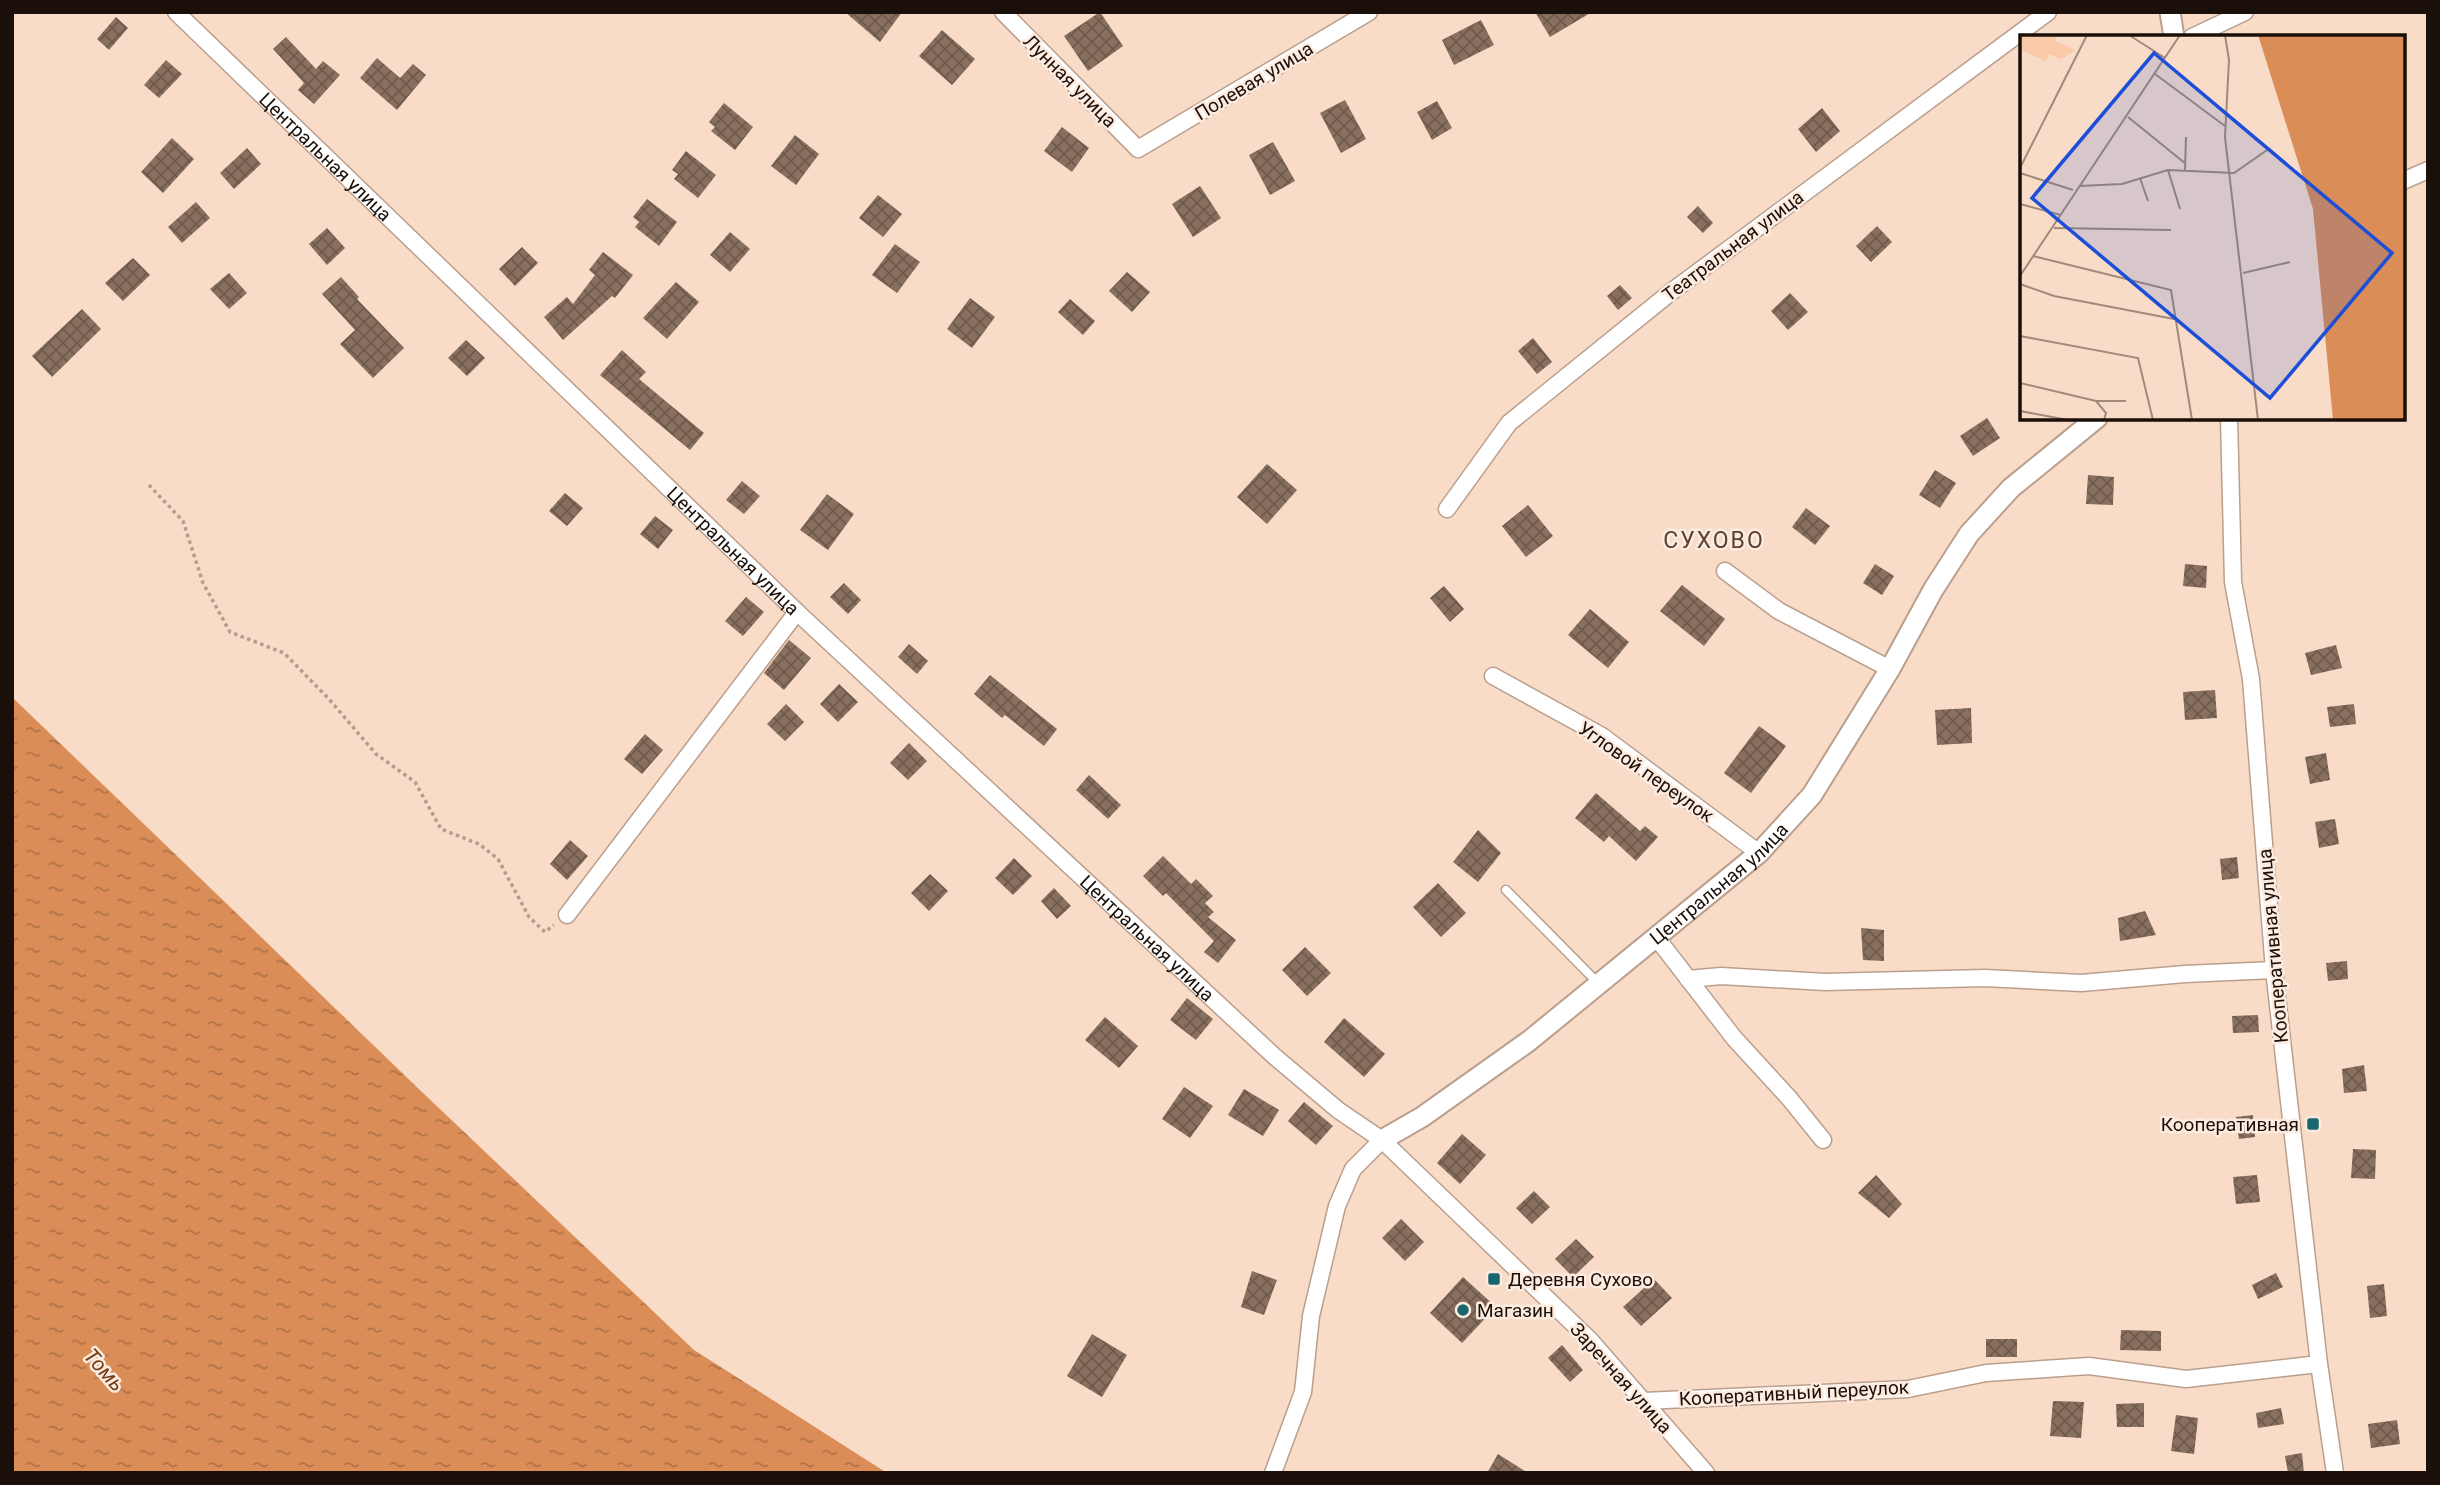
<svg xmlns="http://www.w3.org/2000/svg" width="2440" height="1485" font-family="Roboto,sans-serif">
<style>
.water{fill:url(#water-ripples)}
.building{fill:url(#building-cross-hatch)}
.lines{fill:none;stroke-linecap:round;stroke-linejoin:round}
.service-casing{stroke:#bb9f8d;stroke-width:11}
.minor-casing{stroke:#bb9f8d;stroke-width:19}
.tertiary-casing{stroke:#bb9f8d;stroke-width:23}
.path{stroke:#b49d8d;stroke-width:3.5;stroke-dasharray:3.5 3.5;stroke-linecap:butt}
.service{stroke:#fff;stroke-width:8}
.minor{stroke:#fff;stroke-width:16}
.tertiary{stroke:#fff;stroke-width:19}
.poi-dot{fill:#19666e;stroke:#fdebe0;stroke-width:2.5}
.labels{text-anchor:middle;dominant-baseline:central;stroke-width:5;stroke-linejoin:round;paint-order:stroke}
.street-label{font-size:19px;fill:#1a1009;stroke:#fdebe0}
.poi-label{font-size:19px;fill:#1a1009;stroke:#fdebe0;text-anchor:start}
.water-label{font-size:21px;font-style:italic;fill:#713e16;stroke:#fdebe0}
.quarter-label{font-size:23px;letter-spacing:2px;fill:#5a4232;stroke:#fdebe0}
.inset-road{fill:none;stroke:#a08a7c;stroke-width:2}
.view{fill:#1d4ed8;fill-opacity:0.15;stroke:#1d4ed8;stroke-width:3.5}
.inset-edge{fill:none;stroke:#1a1009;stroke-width:3.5}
</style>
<defs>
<pattern id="water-ripples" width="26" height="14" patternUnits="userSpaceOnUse" patternTransform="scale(1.75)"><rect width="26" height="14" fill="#da8d57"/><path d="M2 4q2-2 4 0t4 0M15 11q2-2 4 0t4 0" fill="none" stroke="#b07246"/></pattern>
<pattern id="building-cross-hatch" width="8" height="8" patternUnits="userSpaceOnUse" patternTransform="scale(1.75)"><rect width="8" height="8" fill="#886f5e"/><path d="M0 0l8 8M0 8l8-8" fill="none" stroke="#6e5a4c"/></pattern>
</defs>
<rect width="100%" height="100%" fill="#f9dcc8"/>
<polygon class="water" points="12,697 423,1093 694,1350 887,1473 12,1473"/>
<g class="building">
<polygon points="845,12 902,12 880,42"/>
<polygon points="1100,12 1123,46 1088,71 1064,36"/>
<polygon points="1535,12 1592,12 1550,37"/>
<polygon points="116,17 128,28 109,50 97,39"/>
<polygon points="1481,20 1494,45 1454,65 1442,40"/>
<polygon points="942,30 975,59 952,85 919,56"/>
<polygon points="286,37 316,69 323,61 340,75 314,104 298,90 304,83 273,49"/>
<polygon points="377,58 400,78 413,64 426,75 397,110 360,78"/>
<polygon points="166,60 182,74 159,98 144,85"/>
<polygon points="1345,100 1366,139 1341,153 1320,113"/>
<polygon points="1437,101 1452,128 1432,140 1417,112"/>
<polygon points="724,103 753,127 735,150 711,131 715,127 709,122"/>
<polygon points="1822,108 1840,131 1816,152 1798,129"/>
<polygon points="1062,127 1089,148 1072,172 1044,151"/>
<polygon points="795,135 819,154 796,185 771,166"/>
<polygon points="172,138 194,159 163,193 141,172"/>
<polygon points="1273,142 1295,181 1270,195 1249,155"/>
<polygon points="247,148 261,164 234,189 220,173"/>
<polygon points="686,151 716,175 698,198 674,179 678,174 672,170"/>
<polygon points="1200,186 1221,218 1193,237 1172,204"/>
<polygon points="878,195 902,214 883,237 859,218"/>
<polygon points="647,199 677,222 659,246 635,227 639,222 633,217"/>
<polygon points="196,202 210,218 182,243 168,227"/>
<polygon points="1698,206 1713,223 1703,233 1687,217"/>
<polygon points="1877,226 1892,242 1871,262 1856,246"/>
<polygon points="327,228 345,248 327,265 309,244"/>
<polygon points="730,232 750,249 730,272 710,255"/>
<polygon points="895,244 920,262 897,293 872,275"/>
<polygon points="522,247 538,263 515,286 499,269"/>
<polygon points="603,252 633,275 615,298 612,296 563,340 544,317 567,297 573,304 595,275 589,270"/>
<polygon points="133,258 150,275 123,301 105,283"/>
<polygon points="1127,272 1150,292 1132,312 1109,291"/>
<polygon points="229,273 247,293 229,309 210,289"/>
<polygon points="341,277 359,297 357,299 404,348 373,378 340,344 355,330 322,294"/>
<polygon points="676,282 699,302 667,339 643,318"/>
<polygon points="1620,285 1632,298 1618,310 1607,296"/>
<polygon points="1790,293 1808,312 1788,330 1771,311"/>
<polygon points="970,298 995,317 972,348 947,329"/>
<polygon points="1070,299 1095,321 1083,335 1058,312"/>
<polygon points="82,309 101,329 52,377 32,356"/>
<polygon points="1533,338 1552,362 1537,374 1518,351"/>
<polygon points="466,340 485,358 467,376 448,358"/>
<polygon points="622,350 646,372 639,379 704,433 690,450 600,375"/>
<polygon points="1987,418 2000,438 1973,456 1960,436"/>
<polygon points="1267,464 1297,490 1267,524 1237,497"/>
<polygon points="1935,470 1956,483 1940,508 1919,495"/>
<polygon points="2088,475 2114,477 2113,505 2086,504"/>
<polygon points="742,481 760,496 744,514 726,500"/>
<polygon points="565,493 583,508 567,526 549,511"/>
<polygon points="827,494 854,514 828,550 800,530"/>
<polygon points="1528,505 1553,536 1526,557 1502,526"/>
<polygon points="1806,508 1830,526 1815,545 1792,527"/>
<polygon points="655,516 673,530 658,549 640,534"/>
<polygon points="1875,564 1894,576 1882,595 1863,583"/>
<polygon points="2185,564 2207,566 2206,588 2183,586"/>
<polygon points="844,583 861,600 848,614 830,597"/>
<polygon points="1682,585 1725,619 1704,646 1660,611"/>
<polygon points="1444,586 1464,609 1450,622 1430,598"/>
<polygon points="746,597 764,612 743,636 725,621"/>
<polygon points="1590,609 1629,642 1608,668 1568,635"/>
<polygon points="789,640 811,658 784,690 764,673"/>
<polygon points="909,644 928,661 917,674 898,657"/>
<polygon points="2336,645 2342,668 2311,675 2305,653"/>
<polygon points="990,675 1057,729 1044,746 1005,715 1002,718 974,694"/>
<polygon points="839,684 858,702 838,722 820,704"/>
<polygon points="2215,690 2217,718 2185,720 2183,692"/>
<polygon points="786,704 804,722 785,741 767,724"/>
<polygon points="2354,704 2356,724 2330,727 2327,707"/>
<polygon points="1971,708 1972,743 1937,745 1935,710"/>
<polygon points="1759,726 1786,746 1751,793 1724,773"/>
<polygon points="645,734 663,750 642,774 624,759"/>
<polygon points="909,743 927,761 908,780 890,763"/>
<polygon points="2326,753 2330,780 2310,784 2305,757"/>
<polygon points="1089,775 1121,805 1108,819 1076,790"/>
<polygon points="1596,793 1640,831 1645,826 1658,837 1636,861 1609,836 1604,842 1575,818"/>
<polygon points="2335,819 2339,844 2319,848 2315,822"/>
<polygon points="1478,830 1501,853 1478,882 1453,862"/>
<polygon points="570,840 588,856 567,880 550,864"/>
<polygon points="1163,856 1191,884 1196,879 1213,896 1205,903 1214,912 1208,917 1236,940 1218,963 1204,952 1214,941 1166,893 1163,896 1143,876"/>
<polygon points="2237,857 2239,878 2222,880 2220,859"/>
<polygon points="1014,858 1032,876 1013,895 995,878"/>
<polygon points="930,874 948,891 929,911 911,893"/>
<polygon points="1438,883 1466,913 1441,937 1413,907"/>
<polygon points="1054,888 1071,906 1057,919 1041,901"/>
<polygon points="2145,911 2156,935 2120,941 2118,918"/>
<polygon points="1861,928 1884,930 1884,961 1863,960"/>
<polygon points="1305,947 1331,973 1307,996 1282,970"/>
<polygon points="2347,961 2348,979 2328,981 2326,963"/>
<polygon points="1187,998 1213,1019 1196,1040 1170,1020"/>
<polygon points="2258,1015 2259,1032 2233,1033 2232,1016"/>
<polygon points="1105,1017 1138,1046 1119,1068 1085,1040"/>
<polygon points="1344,1018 1385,1054 1364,1077 1324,1042"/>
<polygon points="2364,1065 2367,1091 2344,1093 2342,1069"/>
<polygon points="1184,1087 1213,1106 1190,1138 1162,1119"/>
<polygon points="1244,1089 1279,1110 1263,1136 1228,1115"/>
<polygon points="1304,1102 1333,1126 1316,1145 1288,1121"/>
<polygon points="2253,1115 2255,1137 2239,1139 2236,1117"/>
<polygon points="1462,1134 1486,1155 1460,1184 1437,1163"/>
<polygon points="2353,1149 2376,1150 2375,1179 2351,1178"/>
<polygon points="1876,1175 1902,1204 1889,1218 1858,1193"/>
<polygon points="2257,1175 2260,1202 2236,1204 2233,1177"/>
<polygon points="1534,1191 1550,1207 1532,1224 1516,1208"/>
<polygon points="1401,1219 1424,1242 1405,1261 1382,1238"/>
<polygon points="1576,1239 1594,1257 1573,1277 1555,1259"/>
<polygon points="1252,1271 1277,1280 1264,1315 1241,1307"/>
<polygon points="2276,1273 2283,1287 2258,1299 2252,1285"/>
<polygon points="1463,1277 1496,1307 1462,1343 1430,1313"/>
<polygon points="1654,1279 1672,1298 1641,1326 1623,1307"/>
<polygon points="2384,1284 2387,1316 2370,1318 2367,1286"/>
<polygon points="2121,1330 2161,1331 2161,1351 2120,1350"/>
<polygon points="1092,1334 1127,1355 1102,1397 1067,1376"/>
<rect x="1986" y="1339" width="31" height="18"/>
<polygon points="1562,1345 1583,1370 1570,1382 1548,1358"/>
<polygon points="2053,1401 2084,1402 2081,1438 2050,1436"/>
<polygon points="2144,1403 2144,1427 2117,1427 2116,1404"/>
<polygon points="2281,1408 2284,1424 2258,1428 2256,1413"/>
<polygon points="2176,1415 2198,1418 2194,1454 2171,1451"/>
<polygon points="2397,1420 2400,1444 2371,1448 2368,1424"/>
<polygon points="2302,1453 2304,1473 2288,1473 2285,1456"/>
<polygon points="1498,1454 1528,1473 1487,1473"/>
</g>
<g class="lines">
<defs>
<polyline id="service" points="1506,890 1599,984"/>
<g id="minor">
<path id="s1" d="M176,12L797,612L1274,1056L1338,1110L1382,1140L1590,1340L1706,1473"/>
<polyline points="1003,12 1138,149 1369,12"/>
<polyline points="2192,37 2245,12"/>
<polyline points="2403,181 2428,170"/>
<polyline points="2229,418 2233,582 2251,679 2274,970 2319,1364 2335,1473"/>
<polyline points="1447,509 1509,423 1671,292 2048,12"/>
<polyline points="1725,571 1779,611 1890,669"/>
<polyline points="1493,676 1602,736 1759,853"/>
<polyline points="567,915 797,612"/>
<polyline points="1656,937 1734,1038 1789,1098 1823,1140"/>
<polyline points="1688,979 1721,976 1825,982 1985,978 2081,983 2185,974 2274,970"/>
<polyline points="1644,1401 1908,1389 1986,1373 2089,1366 2186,1379 2319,1364"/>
<polyline points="1273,1473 1303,1392 1311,1316 1337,1206 1353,1169 1382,1140"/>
</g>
<g id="tertiary">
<polyline points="2170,12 2174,37"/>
<path id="s2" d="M1382,1140L1422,1117L1529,1041L1759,853L1812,795L1890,669L1933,590L1969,534L2011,488L2097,418"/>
</g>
</defs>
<use href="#service" class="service-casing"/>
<use href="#minor" class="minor-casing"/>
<use href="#tertiary" class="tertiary-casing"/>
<polyline class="path" points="149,485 183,521 203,583 230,632 284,653 328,698 376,754 415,782 441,829 479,844 498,859 529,917 545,932 554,925"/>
<use href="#service" class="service"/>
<use href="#minor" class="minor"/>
<use href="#tertiary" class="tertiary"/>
</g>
<g class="poi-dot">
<rect x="2306" y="1117" width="14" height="14" rx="3.5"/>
<rect x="1487" y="1272" width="14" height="14" rx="3.5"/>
<circle cx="1463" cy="1310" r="7"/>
</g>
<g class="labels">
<g class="street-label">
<text transform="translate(1070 81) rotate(45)">Лунная улица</text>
<text transform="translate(1254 81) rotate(-31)">Полевая улица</text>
<text stroke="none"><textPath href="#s1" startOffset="208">Центральная улица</textPath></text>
<text transform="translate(1733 246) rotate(-37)">Театральная улица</text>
<text stroke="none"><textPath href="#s1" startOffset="775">Центральная улица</textPath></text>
<text transform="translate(1646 772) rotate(35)">Угловой переулок</text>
<text stroke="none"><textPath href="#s2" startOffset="424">Центральная улица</textPath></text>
<text stroke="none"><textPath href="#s1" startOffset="1342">Центральная улица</textPath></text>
<text transform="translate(2273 946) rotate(-95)">Кооперативная улица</text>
<text transform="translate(1621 1378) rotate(48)">Заречная улица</text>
<text transform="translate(1794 1393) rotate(-3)">Кооперативный переулок</text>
</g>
<g class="poi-label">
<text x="2299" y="1124" text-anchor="end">Кооперативная</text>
<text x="1508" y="1279">Деревня Сухово</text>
<text x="1477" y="1310">Магазин</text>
</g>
<g class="water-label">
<text transform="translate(104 1370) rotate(48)">Томь</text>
</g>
<g class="quarter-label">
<text x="1714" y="540">СУХОВО</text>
</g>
</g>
<g transform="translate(2020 35)">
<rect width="385" height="385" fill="#f9dcc8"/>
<path d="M0,0H37L35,6L56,15L41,24L29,19L26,26L0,15Z" fill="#fac9a9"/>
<path d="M238,0H385V385H313L293,174Z" fill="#da8d57"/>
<path class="inset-road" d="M109,0L145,23M205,0L209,25L205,102L238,385M135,39L205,91M108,82L166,129M0,133L67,0M148,135L160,174M165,136L166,102M0,138L53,155M120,143L128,166M59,151L102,149L148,135L214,138L250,113M0,169L41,180M34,193L151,195M13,221L151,255L172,385M223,238L270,227M0,241L160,0M0,249L34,261L154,284M0,301L118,323L133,385M0,348L76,366H106M76,366L86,378L84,385M0,376L48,385"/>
<path class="view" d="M134,18L372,218L250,363L12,163Z"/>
<rect width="385" height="385" class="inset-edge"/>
</g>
<rect width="2440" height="1485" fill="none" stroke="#1a1009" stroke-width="28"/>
</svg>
